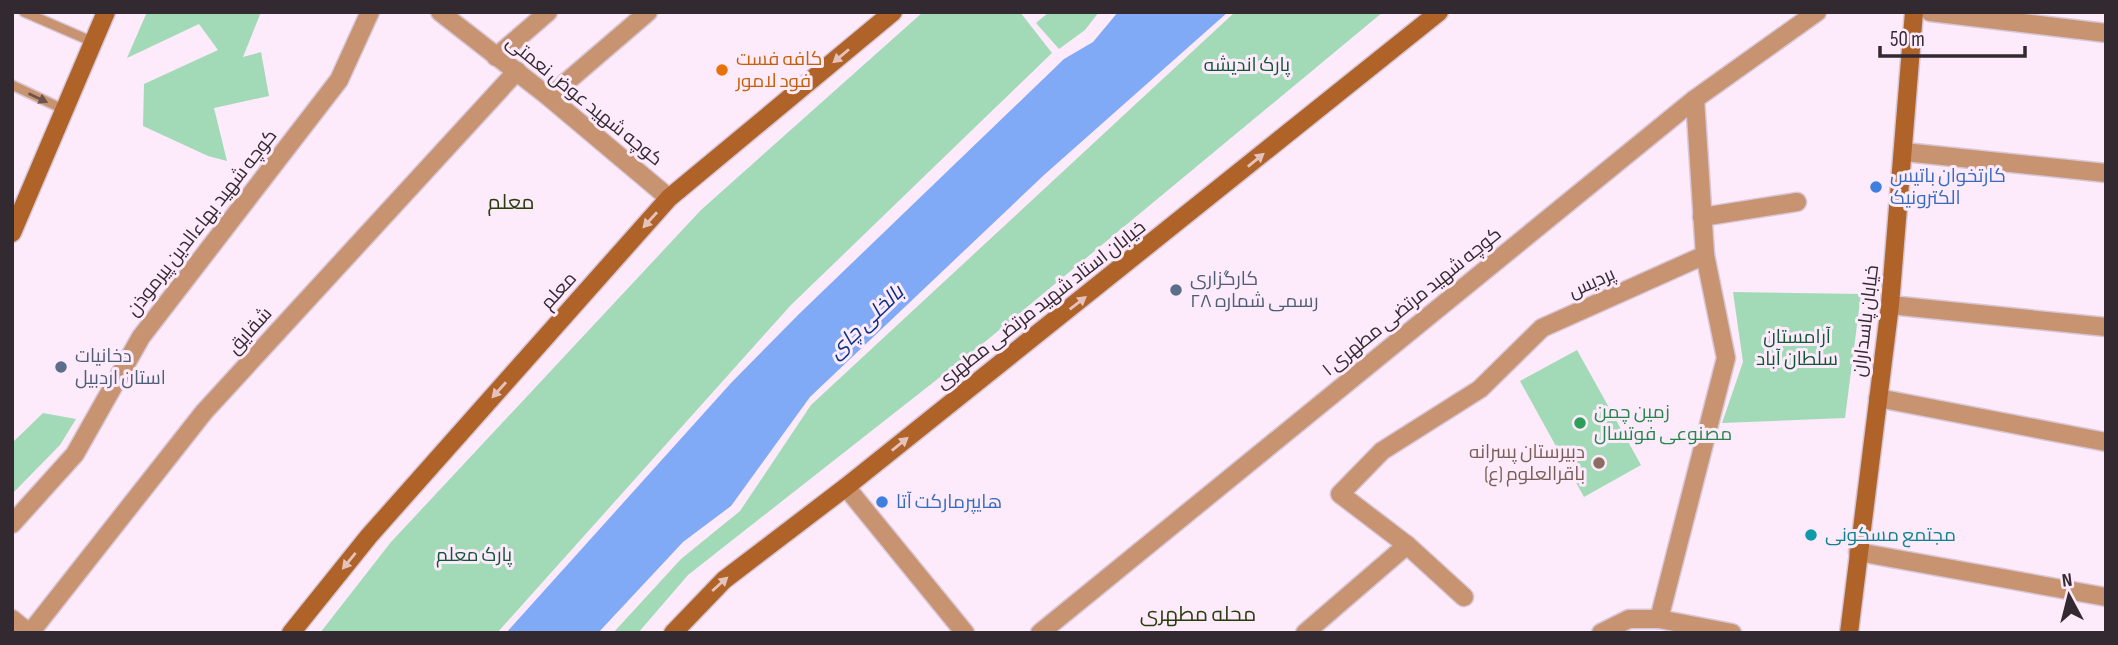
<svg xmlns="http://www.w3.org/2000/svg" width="2118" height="645" font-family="'Sofia Sans Condensed',Cairo,sans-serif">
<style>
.green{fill:#a2dab7}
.water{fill:#81aaf6}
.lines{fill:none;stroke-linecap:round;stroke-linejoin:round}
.service-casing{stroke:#d8c7d7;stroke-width:12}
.minor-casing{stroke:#d8c7d7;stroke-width:21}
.secondary-casing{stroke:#d8c7d7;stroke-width:21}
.service{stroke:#c89370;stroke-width:9}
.minor{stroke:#c89370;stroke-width:18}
.secondary{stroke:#af6328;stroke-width:18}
.oneway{fill:#e6c2bc}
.oneway2{fill:#6e534a}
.food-dot{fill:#e8710a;stroke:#fdeafb;stroke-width:2.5}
.shop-dot{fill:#3f7fe0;stroke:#fdeafb;stroke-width:2.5}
.service-dot{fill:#5c6f8a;stroke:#fdeafb;stroke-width:2.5}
.leisure-dot{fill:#2e9e5b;stroke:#fdeafb;stroke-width:2.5}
.education-dot{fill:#8d6e63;stroke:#fdeafb;stroke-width:2.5}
.culture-dot{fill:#0f9aa8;stroke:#fdeafb;stroke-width:2.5}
.labels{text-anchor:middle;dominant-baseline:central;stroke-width:6;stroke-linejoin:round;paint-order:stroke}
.food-label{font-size:19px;fill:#c56008;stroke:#fdeafb;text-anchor:start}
.park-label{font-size:19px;fill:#105735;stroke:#fdeafb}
.street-label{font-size:19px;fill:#322931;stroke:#fdeafb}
.shop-label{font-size:19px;fill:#366cbe;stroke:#fdeafb;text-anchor:start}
.service-label{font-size:19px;fill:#4e5e75;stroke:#fdeafb;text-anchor:start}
.leisure-label{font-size:19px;fill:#27864d;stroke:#fdeafb;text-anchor:start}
.education-label{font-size:19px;fill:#785e54;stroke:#fdeafb;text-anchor:end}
.culture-label{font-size:19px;fill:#0d838f;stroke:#fdeafb;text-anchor:start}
.neighbourhood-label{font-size:21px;fill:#283f0c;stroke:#fdeafb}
.water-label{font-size:21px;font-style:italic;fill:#063185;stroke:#fdeafb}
</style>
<rect width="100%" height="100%" fill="#fdeafb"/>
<g class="green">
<polygon points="147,12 261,12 243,57 261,52 269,96 214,108 227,161 208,156 143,126 144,84 218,50 199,24 127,58"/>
<polygon points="923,12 1020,12 1052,53 791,305 497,633 320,633 391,542 701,210"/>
<polygon points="1049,12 1099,12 1085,30 1059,49 1036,23"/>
<polygon points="1235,12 1383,12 986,341 688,575 638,633 613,633 681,559 740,511 811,405"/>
<polygon points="1733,292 1861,294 1845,418 1722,423 1743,362"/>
<polygon points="1577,350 1641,465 1584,497 1520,381"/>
<polygon points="43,413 76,419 60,445 12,494 12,443"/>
</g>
<polygon class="water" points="1118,12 1228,12 1044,175 810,397 731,506 683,542 598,633 506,633 731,383 799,314 1064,59 1093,42"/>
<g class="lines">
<defs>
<g id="service">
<polyline points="24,12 93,42"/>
<polyline points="12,85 65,110"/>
</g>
<g id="minor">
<polyline points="440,12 549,97 669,198"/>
<polyline points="1930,12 2106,33"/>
<polyline points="496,57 548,12"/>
<polyline points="549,97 648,12"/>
<polyline points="1695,99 1705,255"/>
<polyline points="1904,152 2106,173"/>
<polyline points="1702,217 1797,202"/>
<polyline points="1890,305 2106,327"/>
<polyline points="1878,398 2106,442"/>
<polyline points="846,487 965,633"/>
<polyline points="12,524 75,454 141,337 339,80 370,12"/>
<polyline points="1858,552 2106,597"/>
<polyline points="1464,597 1407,545 1340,494 1382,451 1480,389 1542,328 1705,255 1726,358 1659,619"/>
<polyline points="12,619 29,633"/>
<polyline points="30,633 204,412 517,71"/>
<polyline points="1040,633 1695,99 1817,12"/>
<polyline points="1305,633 1407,545"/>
<polyline points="1601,633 1629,619 1659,619 1732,633"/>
</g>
<g id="secondary">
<polyline points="12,233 106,12"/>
<polyline points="291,633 369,536 669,198 893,12"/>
<polyline points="673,633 724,580 846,487 1439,12"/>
<polyline points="1849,633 1890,305 1914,12"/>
</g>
</defs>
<use href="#service" class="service-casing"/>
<use href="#minor" class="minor-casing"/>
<use href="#secondary" class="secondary-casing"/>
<use href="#service" class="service"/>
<use href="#minor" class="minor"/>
<use href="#secondary" class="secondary"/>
</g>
<defs><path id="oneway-solid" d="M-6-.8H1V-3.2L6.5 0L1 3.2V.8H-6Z" transform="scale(1.75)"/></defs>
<g class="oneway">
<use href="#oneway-solid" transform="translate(841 56) rotate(140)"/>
<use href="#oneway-solid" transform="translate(1256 160) rotate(-39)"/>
<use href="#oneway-solid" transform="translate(650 220) rotate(132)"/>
<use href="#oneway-solid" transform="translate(1078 303) rotate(-38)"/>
<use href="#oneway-solid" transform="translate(499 390) rotate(132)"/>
<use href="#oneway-solid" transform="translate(900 444) rotate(-39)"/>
<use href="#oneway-solid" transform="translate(349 561) rotate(129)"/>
<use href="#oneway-solid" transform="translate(720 584) rotate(-42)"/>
</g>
<use class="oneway2" href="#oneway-solid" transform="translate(38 98) rotate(25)"/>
<circle class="food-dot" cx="722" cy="70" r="7"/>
<g class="shop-dot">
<circle cx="1876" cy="187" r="7"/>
<circle cx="882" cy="502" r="7"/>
</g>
<g class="service-dot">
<circle cx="1176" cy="290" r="7"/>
<circle cx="61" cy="367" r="7"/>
</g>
<circle class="leisure-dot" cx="1580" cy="423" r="7"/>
<circle class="education-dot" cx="1599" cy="463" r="7"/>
<circle class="culture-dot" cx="1811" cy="535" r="7"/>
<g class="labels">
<g class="food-label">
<text x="736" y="59">کافه فست<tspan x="736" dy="22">فود لامور</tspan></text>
</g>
<g class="park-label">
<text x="1247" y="65">پارک اندیشه</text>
<text x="1797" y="337">آرامستان<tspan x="1797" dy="22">سلطان آباد</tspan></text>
<text x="474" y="555">پارک معلم</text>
</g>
<g class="street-label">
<text transform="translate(584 101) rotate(39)">کوچه شهید عوض نعمتی</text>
<text transform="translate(202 223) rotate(-52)">کوچه شهید بهاءالدین پیرموذن</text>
<text transform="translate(1592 283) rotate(-24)">پردیس</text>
<text transform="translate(559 291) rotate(-48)">معلم</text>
<text transform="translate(1412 302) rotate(-39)">کوچه شهید مرتضی مطهری ۱</text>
<text transform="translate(1041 305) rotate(-38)">خیابان استاد شهید مرتضی مطهری</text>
<text transform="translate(1866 321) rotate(-83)">خیابان پاسداران</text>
<text transform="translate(250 331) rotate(-48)">شقایق</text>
</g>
<g class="shop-label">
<text x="1890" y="176">کارتخوان باتیس<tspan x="1890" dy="22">الکترونیک</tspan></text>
<text x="896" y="502">هایپرمارکت آتا</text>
</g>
<g class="service-label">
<text x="1190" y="279">کارگزاری<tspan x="1190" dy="22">رسمی شماره ۲۸</tspan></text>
<text x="75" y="356">دخانیات<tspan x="75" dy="22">استان اردبیل</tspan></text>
</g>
<g class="leisure-label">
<text x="1594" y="412">زمین چمن<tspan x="1594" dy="22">مصنوعی فوتسال</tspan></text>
</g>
<g class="education-label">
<text x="1585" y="452">دبیرستان پسرانه<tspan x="1585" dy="22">باقرالعلوم (ع)</tspan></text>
</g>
<g class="culture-label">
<text x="1825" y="535">مجتمع مسکونی</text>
</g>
<g class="neighbourhood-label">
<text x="511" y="202">معلم</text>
<text x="1198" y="614">محله مطهری</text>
</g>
<g class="water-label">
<text transform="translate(866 322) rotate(-44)">بالخلی چای</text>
</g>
</g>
<rect width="2118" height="645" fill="none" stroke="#322931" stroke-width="28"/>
<g transform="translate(2069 596) rotate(353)" stroke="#fdeafb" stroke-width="5" paint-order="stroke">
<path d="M0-5L12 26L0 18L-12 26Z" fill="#322931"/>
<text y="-10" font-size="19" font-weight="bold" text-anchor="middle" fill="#322931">N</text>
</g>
<path d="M1880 46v10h145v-10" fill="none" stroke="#322931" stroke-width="3.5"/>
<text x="1890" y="46" font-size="21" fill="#322931" stroke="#fdeafb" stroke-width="5" paint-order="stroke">50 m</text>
</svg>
